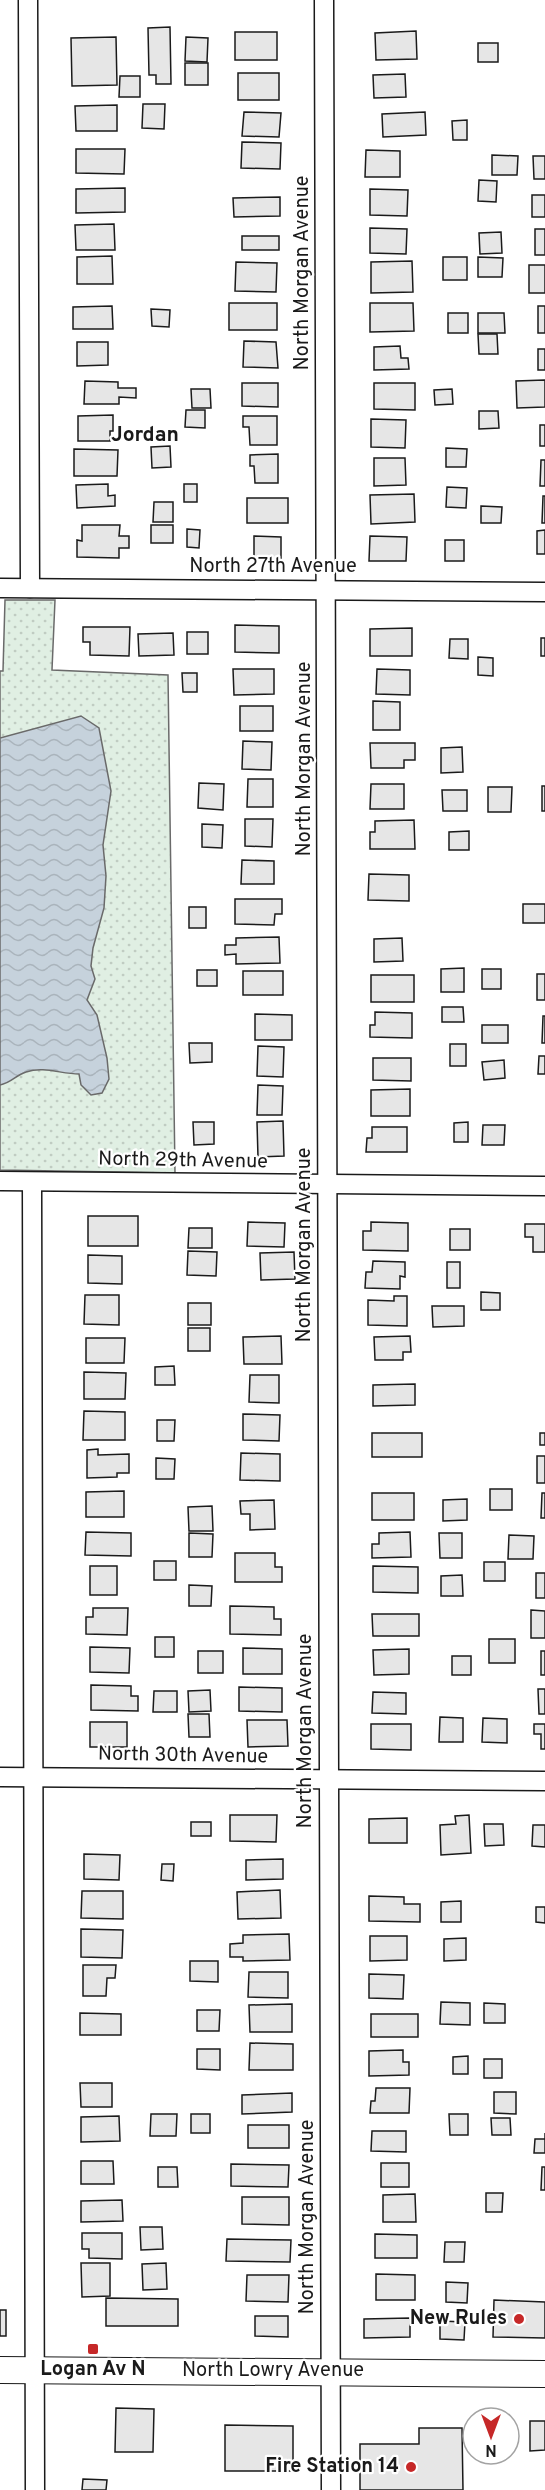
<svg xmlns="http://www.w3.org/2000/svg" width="545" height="2490" font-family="Overpass,sans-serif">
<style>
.green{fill:url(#green-dots);stroke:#6a6a6a;stroke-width:1.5}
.water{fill:url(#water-waves);stroke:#6a6a6a;stroke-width:1.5}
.building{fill:#e6e6e6;stroke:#1a1a1a;stroke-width:1.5}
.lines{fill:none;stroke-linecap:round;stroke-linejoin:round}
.street-casing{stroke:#1a1a1a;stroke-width:21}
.secondary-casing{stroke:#1a1a1a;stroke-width:28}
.street{stroke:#fff;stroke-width:18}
.secondary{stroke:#fff;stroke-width:26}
.poi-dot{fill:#c62828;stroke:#fff;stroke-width:2}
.labels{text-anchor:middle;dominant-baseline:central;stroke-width:4.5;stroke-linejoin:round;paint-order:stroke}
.street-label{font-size:20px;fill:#1a1a1a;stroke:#fff}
.poi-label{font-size:20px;font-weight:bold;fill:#1a1a1a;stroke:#fff;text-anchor:end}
.neighbourhood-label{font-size:21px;font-weight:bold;fill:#1a1a1a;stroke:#fff}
</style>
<defs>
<pattern id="green-dots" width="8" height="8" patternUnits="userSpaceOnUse" patternTransform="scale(1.5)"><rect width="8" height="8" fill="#e0efe3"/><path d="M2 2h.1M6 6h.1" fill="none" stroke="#c0ccc2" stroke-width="1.8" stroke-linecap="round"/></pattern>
<pattern id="water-waves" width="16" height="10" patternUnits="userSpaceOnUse" patternTransform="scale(1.5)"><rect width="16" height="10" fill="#c6d2dc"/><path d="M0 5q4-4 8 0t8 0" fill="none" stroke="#aab4bc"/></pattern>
</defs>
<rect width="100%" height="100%" fill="#fff"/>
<polygon class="green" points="5,600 55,600 52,670 168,675 175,1173 0,1170 0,671 3,671"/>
<path class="water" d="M81,716L99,728L111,791L103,845L106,876L104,908L93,948L91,966L95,979L87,1000L97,1015L107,1058L109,1079L102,1093L91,1095L81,1085L79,1074C61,1074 44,1066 26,1072C16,1075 11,1083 0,1085V738Z"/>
<g class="building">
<polygon points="170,27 171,84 156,84 156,75 149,75 148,28"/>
<polygon points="416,31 417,59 376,60 375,33"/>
<rect x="235" y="32" width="42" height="28"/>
<polygon points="116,37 117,85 72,86 71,38"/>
<polygon points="186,37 208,38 207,62 185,61"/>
<rect x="478" y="43" width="20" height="19"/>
<rect x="185" y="63" width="23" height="22"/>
<rect x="238" y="73" width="41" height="27"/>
<polygon points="405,74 406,97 374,98 373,75"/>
<polygon points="120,76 140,76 140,97 119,97"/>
<polygon points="143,104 165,104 164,129 142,128"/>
<polygon points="117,105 117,131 76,131 75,106"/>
<polygon points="244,112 281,113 279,137 242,136"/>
<polygon points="425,112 426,135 383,137 382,114"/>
<polygon points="467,120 467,140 453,140 452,121"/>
<polygon points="242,142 281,143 280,169 241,168"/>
<polygon points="76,149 125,149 124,174 76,173"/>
<polygon points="366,150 400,151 400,177 365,177"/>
<polygon points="492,155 518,156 517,175 492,175"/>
<polygon points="533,156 545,156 545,179 534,179"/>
<polygon points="479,180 497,181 496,202 478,201"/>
<polygon points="125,188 125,212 76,213 76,189"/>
<polygon points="370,189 408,190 407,216 370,215"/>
<rect x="532" y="195" width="13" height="22"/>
<polygon points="280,197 280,216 234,217 233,198"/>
<polygon points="114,224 115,250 76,250 75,225"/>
<polygon points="370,228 407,229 406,254 370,253"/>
<rect x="535" y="229" width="10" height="26"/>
<polygon points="501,232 502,253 480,254 479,233"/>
<rect x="242" y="236" width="37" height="14"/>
<polygon points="112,256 113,284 77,284 77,257"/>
<rect x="443" y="257" width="24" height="23"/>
<polygon points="478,257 503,258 502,277 478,277"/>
<polygon points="412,261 413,292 371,293 371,262"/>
<polygon points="236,262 277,263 276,292 235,291"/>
<rect x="529" y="265" width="16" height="28"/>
<rect x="229" y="303" width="48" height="27"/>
<polygon points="370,303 413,303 414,331 370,332"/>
<polygon points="112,306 113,329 73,329 73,307"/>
<rect x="538" y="306" width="7" height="27"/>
<polygon points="151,309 170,310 169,327 152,326"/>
<rect x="448" y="313" width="20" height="20"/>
<polygon points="478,313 504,313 505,333 478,333"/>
<polygon points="478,334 497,334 498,354 479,354"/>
<polygon points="244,341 276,342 278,368 243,367"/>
<polygon points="77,342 108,342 108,365 77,366"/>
<polygon points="400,346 401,358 408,358 409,369 374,370 374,347"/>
<rect x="538" y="349" width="7" height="21"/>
<polygon points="545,380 545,407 517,408 516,381"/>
<polygon points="85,381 118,382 118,388 136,388 136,398 119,397 119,404 84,404"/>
<polygon points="242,383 278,383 278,407 242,406"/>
<polygon points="374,383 415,383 415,410 374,409"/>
<polygon points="191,389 210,389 211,408 192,408"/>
<polygon points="452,389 453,404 435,405 434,390"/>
<polygon points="186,410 205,410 205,428 185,427"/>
<polygon points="479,411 498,411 499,428 479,429"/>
<polygon points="113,415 113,431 110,431 110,441 78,441 78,416"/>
<polygon points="243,416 277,416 277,445 250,445 249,427 243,427"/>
<polygon points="371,419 406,420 405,448 371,447"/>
<rect x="540" y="425" width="5" height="21"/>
<polygon points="170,446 171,467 152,468 151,447"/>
<polygon points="446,448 467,449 466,467 446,467"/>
<polygon points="74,449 118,450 117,476 74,476"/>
<polygon points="278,454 278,483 255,483 254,466 250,466 250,455"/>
<polygon points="374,458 405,458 406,485 374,486"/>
<polygon points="541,460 545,460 545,486 540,486"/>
<polygon points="108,484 108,496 115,495 115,506 77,508 76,485"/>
<rect x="184" y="484" width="13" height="18"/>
<polygon points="447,487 467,488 466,508 446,507"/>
<polygon points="414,494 415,522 371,524 370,495"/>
<polygon points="543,496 545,496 545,523 542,523"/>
<rect x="247" y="498" width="41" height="25"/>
<polygon points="154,502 173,502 173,522 153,522"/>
<polygon points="481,506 502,507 501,523 481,523"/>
<polygon points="82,525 120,525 119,536 129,536 129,548 119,548 119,558 77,557 77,540 82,541"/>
<rect x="151" y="525" width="22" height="18"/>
<polygon points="187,529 200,530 199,548 187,547"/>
<polygon points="545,530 545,554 537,554 537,531"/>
<polygon points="254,536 281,537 281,561 254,560"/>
<polygon points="370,536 407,537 406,561 369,561"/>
<rect x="445" y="540" width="19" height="21"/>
<polygon points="235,625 279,626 279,653 235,652"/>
<polygon points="83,627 130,627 129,656 90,655 90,642 83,642"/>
<polygon points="412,628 412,656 370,656 370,629"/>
<rect x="187" y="632" width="21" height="22"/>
<polygon points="173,633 174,655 139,656 138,634"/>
<rect x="541" y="638" width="4" height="18"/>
<polygon points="450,639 468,639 468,659 449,658"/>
<polygon points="478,657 493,658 493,676 478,675"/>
<polygon points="233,669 274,669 274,694 234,695"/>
<polygon points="377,669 410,670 410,695 376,694"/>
<polygon points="182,673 197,673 197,692 183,692"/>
<polygon points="373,701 400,702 400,730 373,730"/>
<rect x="240" y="706" width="33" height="25"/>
<polygon points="243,741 272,742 271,770 242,769"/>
<polygon points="370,743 415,743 415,760 404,760 404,768 371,768"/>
<polygon points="462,747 463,772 441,773 441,748"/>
<polygon points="248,779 273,779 273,807 247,807"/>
<polygon points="199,783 224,784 223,810 198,808"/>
<polygon points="371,784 404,784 404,809 370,809"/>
<rect x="542" y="786" width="3" height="25"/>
<polygon points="488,787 512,787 511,812 488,812"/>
<polygon points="442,790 467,790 467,811 443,811"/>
<polygon points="245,819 273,819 272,847 245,846"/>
<polygon points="414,820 415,849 370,849 370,832 375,832 375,821"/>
<polygon points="202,824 223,825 222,848 202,847"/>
<polygon points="469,831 469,850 449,850 449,832"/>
<polygon points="242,860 274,861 274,884 241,884"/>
<polygon points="369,874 409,875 409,901 368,900"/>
<polygon points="235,899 282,899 282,914 275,914 274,925 235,924"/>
<rect x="523" y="904" width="22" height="19"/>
<rect x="189" y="907" width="17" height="21"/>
<polygon points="279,937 280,963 236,964 236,954 225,955 225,945 236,945 236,938"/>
<polygon points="402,938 403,961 374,962 374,939"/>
<polygon points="464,968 464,992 441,992 441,969"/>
<rect x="482" y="969" width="19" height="20"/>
<rect x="197" y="970" width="20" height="16"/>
<rect x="243" y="971" width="40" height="24"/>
<rect x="537" y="974" width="8" height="26"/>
<rect x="371" y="975" width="43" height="27"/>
<polygon points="442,1007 463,1007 464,1022 442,1022"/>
<polygon points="375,1012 412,1013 412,1038 370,1037 370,1025 375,1025"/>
<polygon points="255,1014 292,1015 292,1040 255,1040"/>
<polygon points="543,1016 545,1016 545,1043 542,1043"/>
<rect x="482" y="1025" width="26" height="18"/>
<polygon points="189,1043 212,1043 212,1062 190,1063"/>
<rect x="450" y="1044" width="16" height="22"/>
<polygon points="258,1046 284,1047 283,1077 257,1076"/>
<polygon points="539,1056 545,1056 545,1074 538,1074"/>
<polygon points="373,1058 411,1058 411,1081 373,1080"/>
<polygon points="504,1060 505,1078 484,1080 482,1062"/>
<polygon points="258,1085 283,1086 282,1115 257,1115"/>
<polygon points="410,1089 410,1116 371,1116 371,1090"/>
<polygon points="283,1121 284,1156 258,1157 257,1122"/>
<polygon points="193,1122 214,1122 214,1144 194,1145"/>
<polygon points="468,1122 468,1142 454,1142 454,1123"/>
<polygon points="483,1125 505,1125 504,1145 482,1145"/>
<polygon points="372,1127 407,1127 407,1152 366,1152 367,1138 372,1138"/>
<rect x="88" y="1216" width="50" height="30"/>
<polygon points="248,1222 285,1223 284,1247 247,1246"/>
<polygon points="371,1222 408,1223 408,1251 363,1250 363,1231 371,1231"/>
<polygon points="525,1224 545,1224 545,1252 533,1252 533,1237 525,1237"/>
<polygon points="189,1228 212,1228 212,1248 188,1248"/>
<rect x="450" y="1229" width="20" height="21"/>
<polygon points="188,1251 217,1252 216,1276 187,1275"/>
<polygon points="294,1252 295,1279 261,1280 260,1253"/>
<polygon points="88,1255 122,1256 122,1284 88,1283"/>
<polygon points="373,1261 405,1262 405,1277 400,1276 400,1289 365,1288 366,1272 372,1272"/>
<rect x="447" y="1262" width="13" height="26"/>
<polygon points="481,1292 500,1293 500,1310 481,1310"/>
<polygon points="85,1295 119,1295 119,1325 84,1324"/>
<polygon points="394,1296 407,1296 407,1326 368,1325 368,1300 394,1301"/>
<rect x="188" y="1303" width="23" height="22"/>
<polygon points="432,1306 464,1306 464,1326 433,1327"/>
<rect x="188" y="1328" width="22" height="23"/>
<polygon points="281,1336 282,1364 244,1364 243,1337"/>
<polygon points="410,1336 411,1352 403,1352 403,1360 375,1360 374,1337"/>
<polygon points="86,1338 125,1338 124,1363 86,1363"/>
<polygon points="174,1366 175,1385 155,1385 155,1367"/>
<polygon points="84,1372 126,1373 125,1399 84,1399"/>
<polygon points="250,1375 279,1375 279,1403 249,1402"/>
<polygon points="415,1384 415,1405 373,1406 373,1385"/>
<polygon points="84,1411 125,1412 125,1440 83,1440"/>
<polygon points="243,1414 280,1415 279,1441 243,1440"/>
<polygon points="157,1420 175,1420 174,1441 157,1441"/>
<rect x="372" y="1433" width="50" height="24"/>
<rect x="540" y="1433" width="5" height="12"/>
<polygon points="98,1449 98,1455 129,1454 129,1473 117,1473 117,1477 87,1478 87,1450"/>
<polygon points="241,1453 280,1454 280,1481 240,1480"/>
<rect x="537" y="1456" width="8" height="27"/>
<polygon points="156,1458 175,1459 174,1479 156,1479"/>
<rect x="490" y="1489" width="22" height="21"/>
<polygon points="124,1491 124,1517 86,1517 86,1492"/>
<rect x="372" y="1493" width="42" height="27"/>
<polygon points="542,1493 545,1493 545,1518 541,1518"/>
<polygon points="467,1499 467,1520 443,1521 443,1500"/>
<polygon points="274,1500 275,1529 250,1530 250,1514 241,1514 240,1501"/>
<polygon points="212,1506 213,1531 189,1531 188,1507"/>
<polygon points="86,1532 131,1533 131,1556 85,1555"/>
<polygon points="410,1532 411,1557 372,1558 372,1544 379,1544 379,1533"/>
<polygon points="189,1533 213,1534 212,1557 189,1557"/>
<polygon points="439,1533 462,1533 462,1558 440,1558"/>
<polygon points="509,1535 534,1536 533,1559 508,1559"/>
<polygon points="235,1553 275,1553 275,1567 282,1567 282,1582 235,1582"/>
<rect x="154" y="1561" width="22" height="19"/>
<rect x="484" y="1562" width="21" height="19"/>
<rect x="90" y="1566" width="27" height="29"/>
<polygon points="373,1566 418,1567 418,1593 373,1592"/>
<rect x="536" y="1573" width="9" height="25"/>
<polygon points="462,1575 463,1596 441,1596 441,1576"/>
<polygon points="189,1585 212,1586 211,1606 189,1606"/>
<polygon points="230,1606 274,1607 274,1619 281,1619 281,1635 230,1634"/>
<polygon points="93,1608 128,1608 127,1635 86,1634 86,1617 93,1617"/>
<polygon points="531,1610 545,1611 545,1638 531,1638"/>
<polygon points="372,1614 419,1614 419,1636 373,1636"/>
<rect x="155" y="1637" width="19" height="20"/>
<rect x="489" y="1639" width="26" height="24"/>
<polygon points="90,1647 130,1648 129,1673 90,1672"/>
<polygon points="243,1648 282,1649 282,1674 243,1674"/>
<polygon points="409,1649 409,1674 374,1675 373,1650"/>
<rect x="198" y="1651" width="25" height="22"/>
<rect x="541" y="1651" width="4" height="24"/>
<rect x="452" y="1656" width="19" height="19"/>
<polygon points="91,1685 131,1686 131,1696 138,1696 138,1711 91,1710"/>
<polygon points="239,1687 282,1688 282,1712 239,1711"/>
<polygon points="538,1689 545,1689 545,1714 539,1714"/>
<polygon points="210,1690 211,1711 189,1712 188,1691"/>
<polygon points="154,1691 177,1691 177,1712 153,1712"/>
<polygon points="373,1692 406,1693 406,1714 372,1713"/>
<polygon points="188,1714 209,1714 210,1737 189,1737"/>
<polygon points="440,1717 463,1718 463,1742 439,1742"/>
<polygon points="483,1718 507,1719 507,1743 482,1742"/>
<polygon points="247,1720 287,1720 288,1746 248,1747"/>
<rect x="90" y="1722" width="37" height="25"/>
<polygon points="371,1724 411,1724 411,1750 371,1749"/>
<polygon points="534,1724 545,1724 545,1749 541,1749 541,1734 534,1734"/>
<polygon points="230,1815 277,1815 276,1842 230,1841"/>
<polygon points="469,1815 471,1853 441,1855 440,1825 456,1824 455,1816"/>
<polygon points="407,1818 407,1843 369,1843 369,1819"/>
<rect x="191" y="1822" width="20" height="14"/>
<polygon points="484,1824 503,1824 504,1845 485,1846"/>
<polygon points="533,1825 545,1825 545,1847 532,1846"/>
<polygon points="84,1854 120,1855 119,1880 84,1879"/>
<polygon points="283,1859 283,1879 246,1880 246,1860"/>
<polygon points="162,1864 174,1864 173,1881 161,1880"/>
<polygon points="280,1890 281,1918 238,1919 237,1892"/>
<polygon points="82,1891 123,1891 123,1919 81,1918"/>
<polygon points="369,1896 404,1897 404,1904 420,1904 420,1922 369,1921"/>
<polygon points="461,1901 461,1922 441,1922 441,1902"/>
<polygon points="536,1907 545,1907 545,1923 536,1922"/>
<polygon points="81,1929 123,1930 122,1958 81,1957"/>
<polygon points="289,1934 290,1960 243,1961 243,1957 230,1957 230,1944 243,1943 243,1935"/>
<polygon points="370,1936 407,1936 407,1960 370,1961"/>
<polygon points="466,1938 466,1960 444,1961 444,1939"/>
<polygon points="190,1961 218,1961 218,1982 190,1981"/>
<polygon points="83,1965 116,1965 115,1978 107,1978 106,1996 83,1996"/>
<polygon points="249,1972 288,1972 288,1998 248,1997"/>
<polygon points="369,1974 404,1975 403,1999 369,1998"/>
<polygon points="441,2002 470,2003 470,2025 440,2024"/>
<polygon points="484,2003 505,2004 505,2023 484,2023"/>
<polygon points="292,2004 292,2032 250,2032 249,2005"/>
<polygon points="197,2010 220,2010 219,2031 197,2031"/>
<polygon points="80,2013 121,2014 121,2035 80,2035"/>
<rect x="371" y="2014" width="47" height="23"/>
<polygon points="250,2043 293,2044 293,2070 249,2070"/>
<polygon points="197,2049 220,2049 220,2070 197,2069"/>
<polygon points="403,2050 403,2062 409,2062 409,2075 369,2076 369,2051"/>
<polygon points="468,2056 468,2074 453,2074 453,2057"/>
<rect x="484" y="2059" width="18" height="19"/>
<polygon points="80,2083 112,2083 112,2107 81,2107"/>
<polygon points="376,2088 410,2088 409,2113 370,2113 371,2101 375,2101"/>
<polygon points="494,2092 516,2092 516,2114 494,2113"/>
<polygon points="292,2093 292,2112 242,2114 242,2095"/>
<polygon points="151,2114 177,2114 176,2136 150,2136"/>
<rect x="191" y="2114" width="19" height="19"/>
<polygon points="449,2114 468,2114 468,2135 450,2135"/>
<polygon points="119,2116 120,2141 81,2142 81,2117"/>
<polygon points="491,2118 510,2118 511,2135 492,2135"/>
<rect x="248" y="2125" width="41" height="23"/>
<polygon points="372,2131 406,2131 406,2152 371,2151"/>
<polygon points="545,2133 545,2153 534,2153 535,2139 545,2139"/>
<polygon points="81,2161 113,2161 114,2184 81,2184"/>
<rect x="381" y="2163" width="28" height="24"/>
<polygon points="231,2164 289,2165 288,2187 231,2186"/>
<polygon points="158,2167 177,2167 178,2187 158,2187"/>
<polygon points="542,2167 545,2167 545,2190 541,2190"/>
<polygon points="486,2193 503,2193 502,2212 486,2212"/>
<polygon points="415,2194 416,2222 383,2222 383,2195"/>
<polygon points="242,2197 289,2197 289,2225 242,2224"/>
<polygon points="122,2200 123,2221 81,2222 81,2201"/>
<polygon points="140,2227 162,2227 163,2249 141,2250"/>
<polygon points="82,2233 122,2233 122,2259 89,2258 89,2249 82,2249"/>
<polygon points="375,2234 417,2235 417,2258 375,2258"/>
<polygon points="227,2239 291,2240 290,2262 226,2261"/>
<polygon points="445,2242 465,2242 464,2262 444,2262"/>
<polygon points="81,2263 110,2263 110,2296 82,2297"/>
<polygon points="166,2263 167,2289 143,2290 142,2264"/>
<polygon points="376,2274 415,2275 415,2300 376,2300"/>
<polygon points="247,2275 289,2275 288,2302 246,2301"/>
<polygon points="446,2282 468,2283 467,2303 446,2302"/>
<polygon points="106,2298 178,2299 178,2326 106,2326"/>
<polygon points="494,2300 545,2302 545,2338 493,2337"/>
<rect x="0" y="2310" width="6" height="26"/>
<polygon points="255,2316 288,2316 288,2337 255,2336"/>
<polygon points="410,2318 410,2337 364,2338 364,2319"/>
<polygon points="440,2321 465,2322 464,2340 440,2339"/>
<polygon points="116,2408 154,2409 153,2452 115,2452"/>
<polygon points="530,2421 545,2421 545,2450 530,2451"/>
<polygon points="225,2425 293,2426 293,2471 225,2471"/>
<polygon points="419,2428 462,2428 463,2490 360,2490 360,2444 419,2444"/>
<polygon points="83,2479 107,2480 106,2490 82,2490"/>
</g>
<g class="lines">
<defs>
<g id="street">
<polyline points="28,0 30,588"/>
<polyline points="324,0 331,2490"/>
<polyline points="0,588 545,592"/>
<polyline points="0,1181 545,1186"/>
<polyline points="32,1182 35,2490"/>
<polyline points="0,1777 545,1781"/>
</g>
<polyline id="secondary" points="0,2370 545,2374"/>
</defs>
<use href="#street" class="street-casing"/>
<use href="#secondary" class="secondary-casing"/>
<use href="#street" class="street"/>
<use href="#secondary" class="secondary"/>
</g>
<g class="poi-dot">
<circle cx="519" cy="2319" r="6"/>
<rect x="87" y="2343" width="12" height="12" rx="3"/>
<circle cx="411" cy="2467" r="6"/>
</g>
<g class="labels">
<g class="street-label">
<text transform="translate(303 273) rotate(-90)">North Morgan Avenue</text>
<text x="273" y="567">North 27th Avenue</text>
<text transform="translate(305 759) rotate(-90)">North Morgan Avenue</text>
<text transform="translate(183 1161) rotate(1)">North 29th Avenue</text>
<text transform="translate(305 1245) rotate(-90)">North Morgan Avenue</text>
<text transform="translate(306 1731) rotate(-90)">North Morgan Avenue</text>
<text transform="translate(183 1756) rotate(1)">North 30th Avenue</text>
<text transform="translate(308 2217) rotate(-90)">North Morgan Avenue</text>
<text x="273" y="2371">North Lowry Avenue</text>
</g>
<g class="poi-label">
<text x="507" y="2319">New Rules</text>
<text x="93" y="2370" text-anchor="middle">Logan Av N</text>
<text x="399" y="2467">Fire Station 14</text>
</g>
<g class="neighbourhood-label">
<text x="145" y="435">Jordan</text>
</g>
</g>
<g transform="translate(491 2436) rotate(180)"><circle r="28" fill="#ffffff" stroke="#a3a3a3" stroke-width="1.5"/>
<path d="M0-4.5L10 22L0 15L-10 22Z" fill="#c62828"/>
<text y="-9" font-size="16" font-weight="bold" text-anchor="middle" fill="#1a1a1a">N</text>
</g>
</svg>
